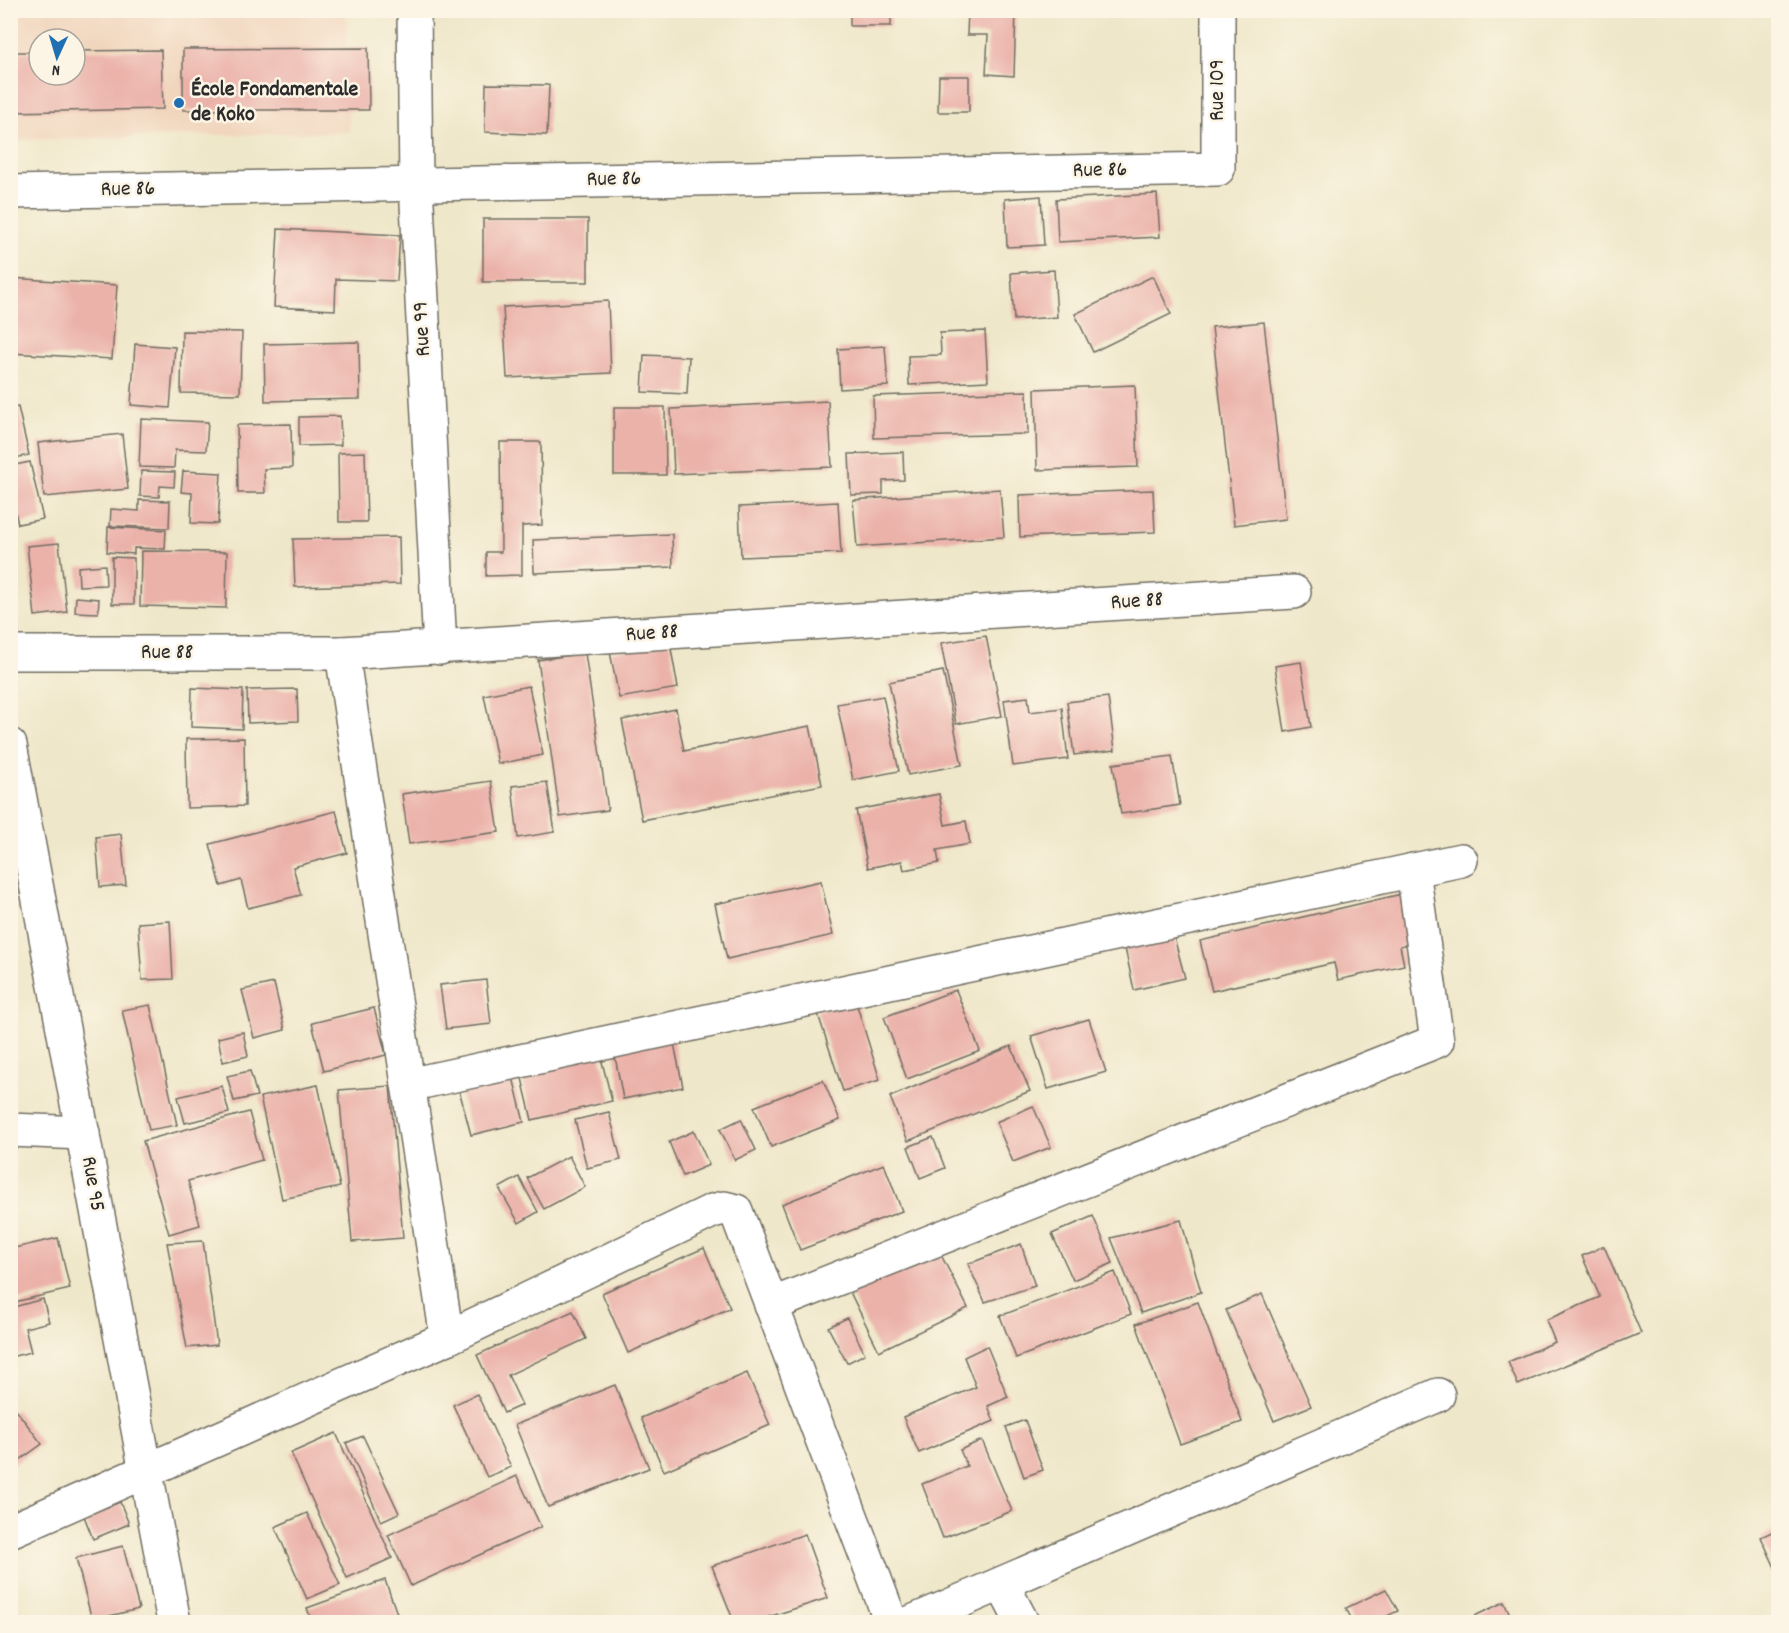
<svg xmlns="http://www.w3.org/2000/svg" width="1789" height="1633" font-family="Dekko,sans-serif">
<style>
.built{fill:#f1d5bd;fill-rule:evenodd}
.building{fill:#ebb2aa}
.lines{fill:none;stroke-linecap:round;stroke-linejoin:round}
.street-casing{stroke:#706d62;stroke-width:36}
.street{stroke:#fff;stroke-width:33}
.poi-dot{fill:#1f6fb2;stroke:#fcf5e5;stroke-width:2}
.labels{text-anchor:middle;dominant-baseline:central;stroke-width:5;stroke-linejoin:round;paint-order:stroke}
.poi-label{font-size:22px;font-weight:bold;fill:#2b2b2b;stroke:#fcf5e5;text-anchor:start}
.street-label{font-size:22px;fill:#2b2b2b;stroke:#fcf5e5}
</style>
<rect width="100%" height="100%" fill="#fcf5e5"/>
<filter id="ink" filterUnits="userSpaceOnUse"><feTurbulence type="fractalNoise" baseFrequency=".0167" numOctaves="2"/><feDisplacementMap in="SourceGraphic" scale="12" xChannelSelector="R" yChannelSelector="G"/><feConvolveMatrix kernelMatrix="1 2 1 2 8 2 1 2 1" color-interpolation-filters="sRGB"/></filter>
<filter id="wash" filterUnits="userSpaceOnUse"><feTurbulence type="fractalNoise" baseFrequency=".008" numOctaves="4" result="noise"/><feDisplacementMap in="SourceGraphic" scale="24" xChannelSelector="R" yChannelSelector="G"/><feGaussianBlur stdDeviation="1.35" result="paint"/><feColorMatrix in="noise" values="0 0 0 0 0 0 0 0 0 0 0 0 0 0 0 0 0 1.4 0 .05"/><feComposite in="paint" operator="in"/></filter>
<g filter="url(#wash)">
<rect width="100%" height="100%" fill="#efe7c9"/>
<path class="built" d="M10,11H346L349,132L11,140ZM39,39H75V75H39Z"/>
<g id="blocks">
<g class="building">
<rect x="850" y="10" width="41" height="16"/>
<polygon points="968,10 1016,10 1014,76 986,74 988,35 967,35"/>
<polygon points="368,48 369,110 183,110 183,49"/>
<polygon points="161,50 163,109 10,112 10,52 39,52 39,75 75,75 75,51"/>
<polygon points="939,76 969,76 969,112 938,112"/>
<polygon points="486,84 549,85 547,135 485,132"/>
<polygon points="1157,194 1160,237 1058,242 1056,199"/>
<polygon points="1041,196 1044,245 1007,247 1005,199"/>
<rect x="483" y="219" width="105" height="63"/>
<polygon points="278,229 400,235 397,281 336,279 335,310 274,307"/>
<polygon points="1054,270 1057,317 1014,320 1011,273"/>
<polygon points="1153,276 1171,314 1093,352 1075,314"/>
<polygon points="10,278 117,285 112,359 10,353"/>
<polygon points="608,301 611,373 507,378 503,307"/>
<polygon points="1264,322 1286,519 1234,525 1212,327"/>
<polygon points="182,331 242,332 240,394 181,393"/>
<polygon points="985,331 988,381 909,385 908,356 941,355 940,333"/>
<polygon points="359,342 360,399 265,401 264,344"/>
<polygon points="135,344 175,347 170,408 131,405"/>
<polygon points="885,346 888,386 840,389 838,349"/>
<polygon points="644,355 689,357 687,394 642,392"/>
<polygon points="1135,385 1138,467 1037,470 1035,389"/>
<polygon points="1027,391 1028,434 874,438 873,396"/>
<polygon points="828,401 832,467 674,474 671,409"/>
<polygon points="18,407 29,455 10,459 10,408"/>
<polygon points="614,407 665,407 666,475 614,475"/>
<polygon points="340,416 341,445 299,446 299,417"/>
<polygon points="141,419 208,422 206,451 175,450 174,468 139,467"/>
<polygon points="291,424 292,468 264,469 265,493 238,493 237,425"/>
<polygon points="122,434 128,489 44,497 38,443"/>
<polygon points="500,442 541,442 542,525 522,526 522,575 486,576 486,552 501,552"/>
<polygon points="365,452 367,522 339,522 338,453"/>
<polygon points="903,452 904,480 883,481 883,494 851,495 849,454"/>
<polygon points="30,462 43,519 18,524 10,490 10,466"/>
<polygon points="141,471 175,472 174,487 160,486 159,497 140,496"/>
<polygon points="183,471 221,473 218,524 191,523 192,493 181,492"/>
<polygon points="1000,489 1004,537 857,547 853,500"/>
<polygon points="1153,490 1155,532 1020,537 1019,495"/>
<polygon points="139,500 170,501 169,528 110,526 111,509 139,511"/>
<polygon points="838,502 841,553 741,557 739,507"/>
<polygon points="108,527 166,530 165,549 134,548 134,554 107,552"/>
<polygon points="672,534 673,567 534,573 533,540"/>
<polygon points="399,537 400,584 295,587 293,539"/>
<polygon points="59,543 67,612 35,616 27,546"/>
<polygon points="141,551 227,552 226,608 140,606"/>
<polygon points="112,557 134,558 134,604 112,604"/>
<polygon points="105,565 106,585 79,586 78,567"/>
<polygon points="76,597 99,599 98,613 75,612"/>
<polygon points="986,636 1002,716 956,724 941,643"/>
<polygon points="670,643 678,688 619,698 610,652"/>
<polygon points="585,653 608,810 560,817 538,660"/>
<polygon points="1301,662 1311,727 1285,732 1275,666"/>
<polygon points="943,671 962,765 908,775 889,682"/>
<polygon points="529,686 543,755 498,764 484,695"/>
<polygon points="192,688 243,690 242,729 191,727"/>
<polygon points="297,689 298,721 248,723 247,690"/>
<polygon points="883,696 899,771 853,780 837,704"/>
<polygon points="1028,697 1030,712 1062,708 1068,759 1013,766 1004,700"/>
<polygon points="1108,697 1115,750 1074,755 1067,702"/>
<polygon points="676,709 684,751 810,726 822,785 642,820 622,720"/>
<polygon points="244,738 245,806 187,808 186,739"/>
<polygon points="1172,756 1180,805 1121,814 1113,764"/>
<polygon points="491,781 499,832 409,844 402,794"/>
<polygon points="547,782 555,832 518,838 512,786"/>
<polygon points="939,794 945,825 966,821 970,844 937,850 939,863 904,870 902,861 868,868 856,810"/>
<polygon points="336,811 347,853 293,867 301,895 248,908 241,880 221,886 210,844"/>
<polygon points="121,834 126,885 100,887 96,837"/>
<polygon points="821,881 833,935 727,959 715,904"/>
<polygon points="1406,893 1418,942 1400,946 1404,965 1338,980 1334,963 1212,991 1200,941"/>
<polygon points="170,921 173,979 142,980 138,923"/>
<polygon points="1174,937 1185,978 1134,990 1125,948"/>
<polygon points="486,980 491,1024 446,1029 440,985"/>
<polygon points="274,983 285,1030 254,1038 242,990"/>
<polygon points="956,990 980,1051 907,1079 884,1017"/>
<polygon points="855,999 880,1080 843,1091 817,1011"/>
<polygon points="150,1005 177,1125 149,1130 122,1010"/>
<polygon points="374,1008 386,1055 324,1071 312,1023"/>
<polygon points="1089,1019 1106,1072 1048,1089 1031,1036"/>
<polygon points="243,1032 248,1056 223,1062 218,1038"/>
<polygon points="673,1039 683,1087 623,1099 614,1051"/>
<polygon points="1011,1046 1030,1091 908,1141 890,1097"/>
<polygon points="599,1050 612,1101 532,1120 520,1070"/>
<polygon points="511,1069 524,1122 471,1135 457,1082"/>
<polygon points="250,1071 257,1096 234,1101 227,1076"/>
<polygon points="823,1080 840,1120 771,1147 754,1107"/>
<polygon points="318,1085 340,1187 282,1199 260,1097"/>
<polygon points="222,1086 229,1113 185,1123 178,1097"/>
<polygon points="390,1086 403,1238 352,1242 339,1090"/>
<polygon points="1033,1106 1051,1147 1013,1162 996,1122"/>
<polygon points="249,1112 262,1160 188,1181 200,1225 169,1234 143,1141"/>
<polygon points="609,1112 621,1160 587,1168 575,1120"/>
<polygon points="741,1119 756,1150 735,1160 720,1129"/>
<polygon points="694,1131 709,1165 683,1176 669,1142"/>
<polygon points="933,1137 945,1168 920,1178 908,1147"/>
<polygon points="569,1156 585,1187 544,1209 527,1178"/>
<polygon points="884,1164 902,1211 800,1250 782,1204"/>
<polygon points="519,1177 538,1212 519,1223 499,1188"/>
<polygon points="1093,1216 1113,1263 1073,1280 1052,1234"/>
<polygon points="1181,1220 1201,1292 1141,1313 1111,1238"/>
<polygon points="58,1238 70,1289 10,1303 10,1249"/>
<polygon points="203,1241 217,1345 187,1348 167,1243"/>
<polygon points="1021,1244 1035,1286 985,1302 968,1264"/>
<polygon points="936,1245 968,1308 879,1351 848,1288"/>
<polygon points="1604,1246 1641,1333 1518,1385 1508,1362 1555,1342 1546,1320 1600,1297 1582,1256"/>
<polygon points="704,1248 730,1308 628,1353 602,1293"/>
<polygon points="1115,1272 1131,1314 1016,1358 1000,1316"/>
<polygon points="1262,1294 1311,1406 1274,1421 1226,1310"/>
<polygon points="43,1299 49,1322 25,1328 31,1352 10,1357 10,1308"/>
<polygon points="1198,1302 1242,1422 1180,1444 1136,1324"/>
<polygon points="573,1311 586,1339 508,1375 522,1405 504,1413 477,1355"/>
<polygon points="847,1318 865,1354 847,1363 828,1327"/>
<polygon points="987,1346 1008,1397 988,1406 994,1421 919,1453 903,1417 976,1387 964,1357"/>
<polygon points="747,1373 770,1425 664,1471 641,1418"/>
<polygon points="615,1385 649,1468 548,1507 515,1425"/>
<polygon points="477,1394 511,1467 487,1477 453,1405"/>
<polygon points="16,1410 42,1444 10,1467 10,1414"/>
<polygon points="1025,1420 1043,1470 1024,1477 1006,1427"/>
<polygon points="336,1433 392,1558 347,1578 291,1453"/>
<polygon points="363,1436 399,1513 381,1521 346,1443"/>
<polygon points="982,1440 1012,1511 943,1538 922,1484 967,1466 960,1450"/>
<polygon points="517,1476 541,1527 411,1586 388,1535"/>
<polygon points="120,1502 129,1524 93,1539 84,1516"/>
<polygon points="307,1513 340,1585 307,1599 275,1527"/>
<polygon points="1778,1529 1778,1574 1761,1537"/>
<polygon points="805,1534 828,1598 753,1622 734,1622 712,1566"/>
<polygon points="123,1546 139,1609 92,1620 76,1558"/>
<polygon points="385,1580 400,1622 312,1622 307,1608"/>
<polygon points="1386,1589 1398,1611 1374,1622 1353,1622 1346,1608"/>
<polygon points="1504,1602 1513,1622 1462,1622"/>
</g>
</g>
</g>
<g filter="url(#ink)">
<use href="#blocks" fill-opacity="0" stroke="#706d62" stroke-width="1.5"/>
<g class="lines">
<defs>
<g id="street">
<polyline points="414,10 416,184 440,648"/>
<polyline points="10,192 1218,169 1218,10"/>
<polyline points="10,653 342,653 1294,592"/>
<polyline points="342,653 447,1338"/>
<polyline points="10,745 174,1622"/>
<polyline points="408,1085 1461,860"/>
<polyline points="10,1130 83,1133"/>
<polyline points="771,1305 1437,1041 1413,870"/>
<polyline points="10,1531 447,1338 712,1211 724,1208 736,1211 891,1622"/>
<polyline points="1002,1584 1022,1622"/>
<polyline points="912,1622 1438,1395"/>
</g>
</defs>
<use href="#street" class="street-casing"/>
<use href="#street" class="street"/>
</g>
</g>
<circle class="poi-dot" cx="179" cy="103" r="6"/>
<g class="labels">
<g class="poi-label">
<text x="191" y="90">École Fondamentale<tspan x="191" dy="25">de Koko</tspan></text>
</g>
<g class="street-label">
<text transform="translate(1218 90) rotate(-90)">Rue 109</text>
<text transform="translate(1100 171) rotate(-1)">Rue 86</text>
<text transform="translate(614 180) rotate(-1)">Rue 86</text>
<text transform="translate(128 190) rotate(-1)">Rue 86</text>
<text transform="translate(423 329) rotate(-93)">Rue 99</text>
<text transform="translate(1137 602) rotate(-4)">Rue 88</text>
<text transform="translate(652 634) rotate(-4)">Rue 88</text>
<text x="167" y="653">Rue 88</text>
<text transform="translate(92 1184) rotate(80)">Rue 95</text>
</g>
</g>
<rect width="1789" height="1633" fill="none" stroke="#fcf5e5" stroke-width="36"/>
<g transform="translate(57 57) rotate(184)"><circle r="28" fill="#fcf5e5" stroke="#a8a49b" stroke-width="1.5"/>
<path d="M0-4.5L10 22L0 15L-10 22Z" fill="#1f6fb2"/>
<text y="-9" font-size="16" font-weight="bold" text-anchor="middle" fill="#2b2b2b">N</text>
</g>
</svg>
